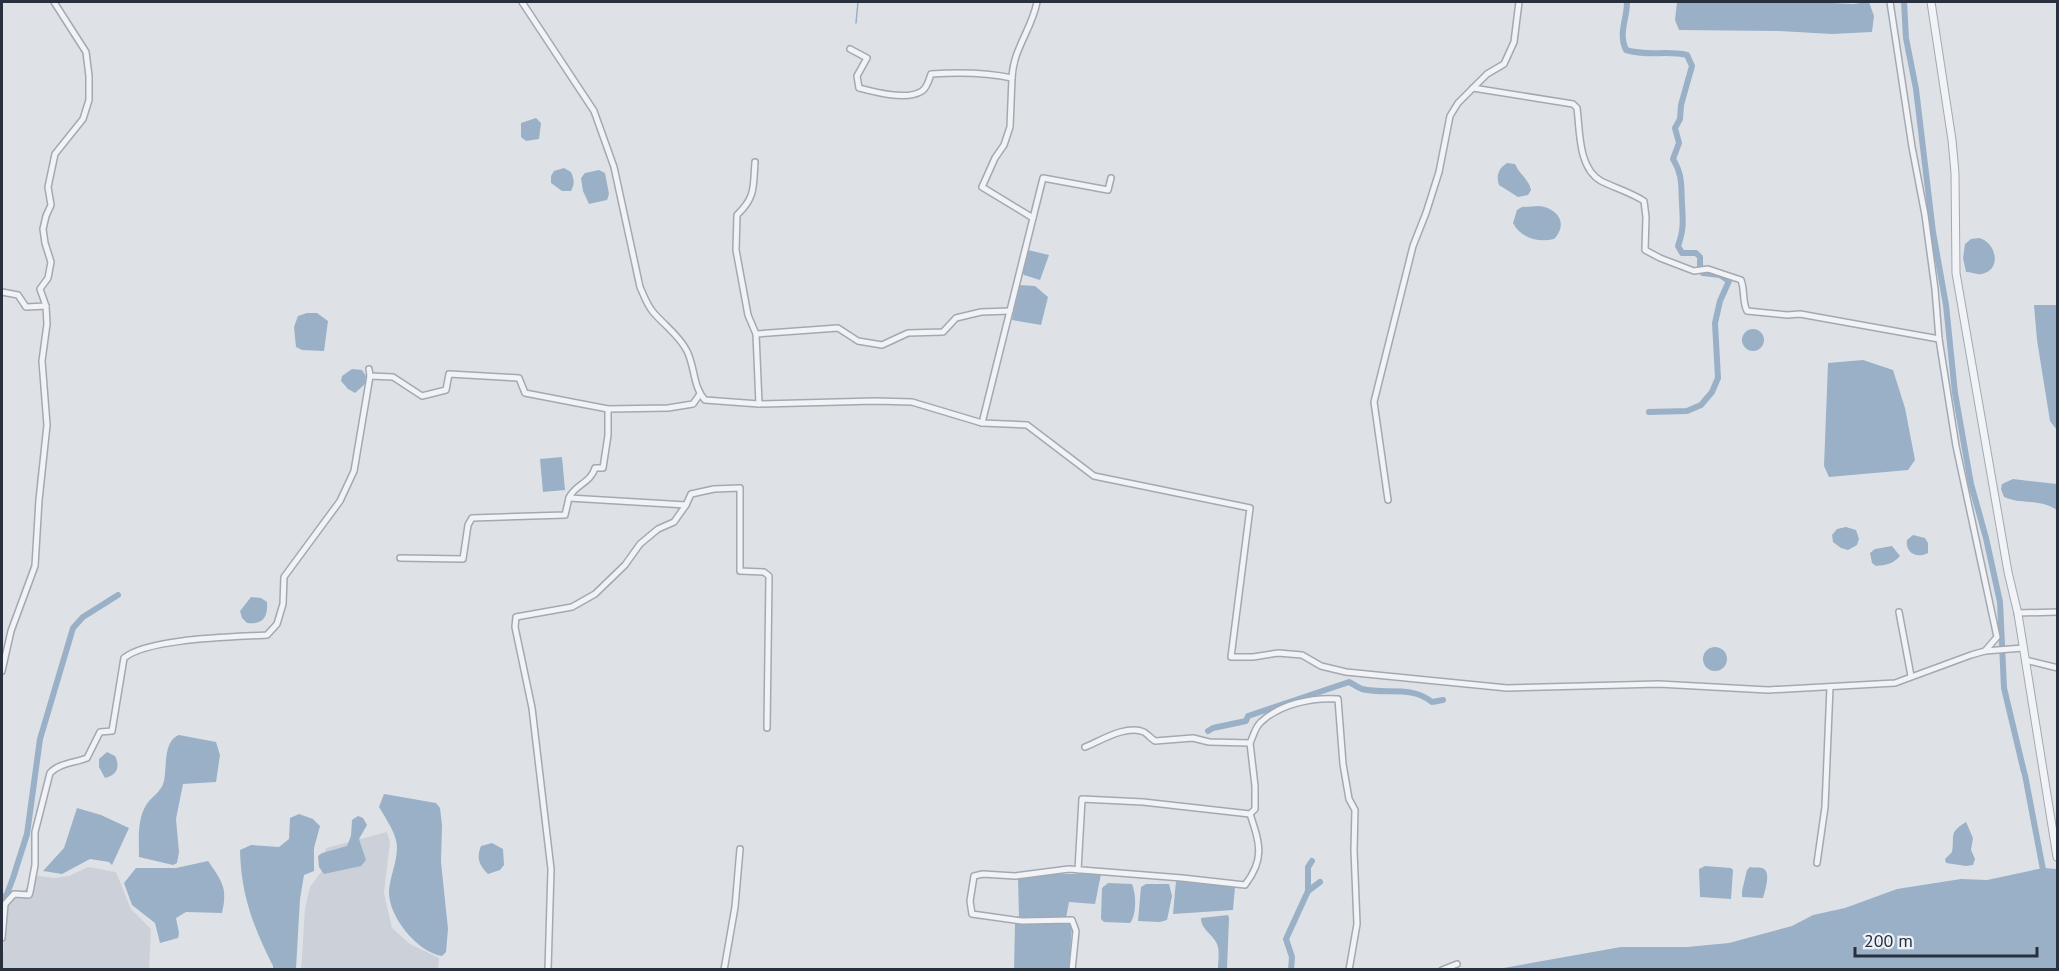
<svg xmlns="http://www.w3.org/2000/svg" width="2059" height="971" font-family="'PT Sans',sans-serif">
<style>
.built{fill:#ccd1d9}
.water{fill:#9ab0c7}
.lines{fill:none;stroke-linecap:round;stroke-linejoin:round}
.stream{stroke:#9ab0c7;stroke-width:1.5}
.canal{stroke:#9ab0c7;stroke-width:6}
.minor-casing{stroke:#a4a9b1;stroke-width:8}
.tertiary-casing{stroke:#a4a9b1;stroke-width:9}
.minor{stroke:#f1f3f6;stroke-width:5}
.tertiary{stroke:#f1f3f6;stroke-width:7}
</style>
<rect width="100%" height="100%" fill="#dee2e7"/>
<g class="built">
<polygon points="387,832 390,842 384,893 392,928 410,944 439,958 438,969 301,970 305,909 310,887 321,872 326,848"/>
<polygon points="88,867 116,872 131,909 151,929 149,969 2,970 7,896 23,891 33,882 33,875 54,878 69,876"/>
</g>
<g class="water">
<polygon points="1677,2 1811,2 1853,4 1869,2 1874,16 1872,32 1832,34 1779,31 1679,30 1675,20"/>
<polygon points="536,118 541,123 539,139 526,141 521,137 521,123"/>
<path d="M1507,163L1515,164C1519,174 1529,179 1531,190L1528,195L1518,197L1499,185C1496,176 1498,169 1507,163Z"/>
<path d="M564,168L571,172C574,180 575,183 571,191H562L551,183V176L554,171Z"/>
<polygon points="599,170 605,173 609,194 607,200 589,204 583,191 581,178 585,173"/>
<path d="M1539,206C1557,208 1569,223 1554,239C1538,243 1521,238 1513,223L1517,210L1522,207Z"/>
<path d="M1979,238C1996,242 2003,270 1981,274C1977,275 1971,272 1966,272L1963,258L1965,244L1971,239Z"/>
<polygon points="1028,250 1049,255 1040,280 1024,275 1022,272"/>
<polygon points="1019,285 1035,286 1048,297 1041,325 1012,320"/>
<polygon points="2034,305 2057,305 2057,430 2050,421 2037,340"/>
<polygon points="307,313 317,313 328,321 324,351 302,350 296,347 294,327 298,316"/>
<circle cx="1753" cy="340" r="11"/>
<polygon points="1863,360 1893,370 1905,408 1915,460 1908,470 1829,477 1824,466 1828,363"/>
<polygon points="352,369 362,370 366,376 365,384 355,393 348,389 341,381 342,376"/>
<polygon points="562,457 565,490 543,492 540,459"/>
<path d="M2013,479L2057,484V510C2039,498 2022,505 2004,497L2001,489L2002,484Z"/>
<polygon points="1846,527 1856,530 1859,539 1857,545 1848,550 1841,548 1833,542 1832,535 1837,529"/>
<path d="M1913,535L1925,538L1928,543V553C1917,559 1905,553 1907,540Z"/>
<path d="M1892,546L1900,556C1893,564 1886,565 1876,566L1872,563L1870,553L1875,549Z"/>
<path d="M251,597L261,598L267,602C268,617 263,625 247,623L242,618L240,611Z"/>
<circle cx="1715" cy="659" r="12"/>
<path d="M179,735L216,742L220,755L216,782L183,784L176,819L179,852L177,863L173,865L139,857C139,841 137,822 145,807C150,797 162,792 164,781C167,767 163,741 179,735Z"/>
<path d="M107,752L115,756C120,766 118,775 105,778L99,767V759Z"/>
<path d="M384,794L436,803L440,808L442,825L441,862L448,929L446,952L442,956C417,952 388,916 389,891C390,875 400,856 396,840C393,829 385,817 379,807Z"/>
<polygon points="77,808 101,815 129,828 112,865 109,862 90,859 62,874 43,871 64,848"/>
<path d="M299,814L313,819L320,826L314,848V871L304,875L300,899L296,969H273V966C253,926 241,895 240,850L251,845L279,847L289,839L290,818Z"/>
<polygon points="358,816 363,818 367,825 359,839 366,860 361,866 324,874 319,867 318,856 322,853 347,846 351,836 352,820"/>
<path d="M1966,822L1973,838L1971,850L1975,859L1973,865L1966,866L1946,863L1945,859L1952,852C1955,835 1948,833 1966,822Z"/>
<path d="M492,843L503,849L504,865L500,870L488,874C479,865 476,858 481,846Z"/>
<path d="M208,861C222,881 228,888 222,913L186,912L176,918L179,933L178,938L160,943L155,923L132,905L124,883L136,868H176Z"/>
<polygon points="1705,866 1731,868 1733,870 1731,899 1700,897 1699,869"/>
<path d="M1750,867C1754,868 1758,867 1762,868C1772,871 1765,891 1763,898L1742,897V891L1747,870Z"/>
<polygon points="2043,868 2057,869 2057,969 1498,969 1621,947 1687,947 1729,943 1792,926 1813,915 1845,908 1897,889 1961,879 1987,880"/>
<polygon points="1049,874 1101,874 1095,904 1069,902 1066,918 1019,918 1018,877 1037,877"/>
<polygon points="1176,881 1235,887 1233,910 1173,914"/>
<path d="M1108,883L1132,884C1136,894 1137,914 1130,923L1104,922L1101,919L1102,888Z"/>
<polygon points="1146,884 1169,884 1172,896 1167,920 1160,922 1138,921 1141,887"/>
<path d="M1228,915L1229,918L1227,969H1218C1218,961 1220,952 1217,944C1213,934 1201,930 1201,918Z"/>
<polygon points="1068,923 1072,926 1069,969 1014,970 1015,924"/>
</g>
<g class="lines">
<polyline class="stream" points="856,23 858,2"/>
<g class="canal">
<path d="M1627,2C1627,20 1618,33 1626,50C1650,57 1664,50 1687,55L1692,66L1681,105L1680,119L1675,128L1679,143L1673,159C1683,175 1681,187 1682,204C1683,222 1684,229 1678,246L1682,253H1696L1700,257V270"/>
<polyline points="1904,2 1906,38 1916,89 1933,232 1946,305 1955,393 1971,484 1986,538 2000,602 2004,688 2024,772"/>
<polyline points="1649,412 1687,411 1701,405 1712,392 1718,378 1715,323 1720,301 1729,281 1720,275 1703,273"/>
<path d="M1208,731L1213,728L1246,721L1248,716L1349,682C1353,684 1357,687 1362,689C1386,695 1411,685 1432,702L1443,700"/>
<polyline points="2025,775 2044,875"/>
<polyline points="1308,891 1308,867 1312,861"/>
<polyline points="2,900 7,894 13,878 27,834 40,739 73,628 83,617 118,595"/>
<polyline points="1291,970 1292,957 1286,939 1308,891 1320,882"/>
</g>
<defs>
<g id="minor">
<path d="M522,2L594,111L614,167L640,287C644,296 647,305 653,312C665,326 679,335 687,351C695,367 693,387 705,400L759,404L875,401L912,402L982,423L1027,425L1094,476L1250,508L1231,657H1253L1278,653L1302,655L1321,666L1346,672L1507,688L1659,684L1768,690L1895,683L1971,655L1985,651L2023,648"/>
<polyline points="1890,2 1912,147 1925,215 1935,289 1939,339 1956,446 1997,637 1985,651"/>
<path d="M850,49L867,58L857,76L859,88C874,92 907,101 922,91C927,88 929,80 931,74C959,72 984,72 1012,78L1010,127L1004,145L995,158L982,187L1033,218L982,423"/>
<path d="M1012,78C1013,49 1032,29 1037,2"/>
<path d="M1473,88L1573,104L1577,108C1580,131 1578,168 1601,181C1615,188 1630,192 1644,201L1646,217L1645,250L1660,258L1694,271L1708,269L1741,280C1745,290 1742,301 1747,311L1787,315L1800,314L1939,339"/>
<path d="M755,162C753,187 756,197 737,215L736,250L748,315L756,334L759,404"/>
<polyline points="1033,218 1043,178 1108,190 1111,178"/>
<polyline points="2,292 18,295 26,307 46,306 40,289 48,278 51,262 45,243 43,229 46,216 51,205 48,187 55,154 83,119 89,100 89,76 86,52 54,2"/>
<polyline points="756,334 838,328 858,341 882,345 908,333 943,332 956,318 981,312 1010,311"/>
<polyline points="370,376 393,377 422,396 446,390 449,374 519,378 525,393 608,409 668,408 693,404 700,394"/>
<polyline points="1388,500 1374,402 1413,246 1426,213 1439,172 1450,116 1458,103 1487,74 1504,64 1514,42 1519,2"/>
<polyline points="686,505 691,494 714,489 740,488 740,571 764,572 769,576 767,728"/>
<polyline points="400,558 463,559 468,525 472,518 565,515 569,498"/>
<polyline points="1899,612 1911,676"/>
<polyline points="2017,613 2058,612"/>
<polyline points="2025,660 2058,668"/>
<polyline points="2,671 11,631 35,566 39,500 47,425 42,361 47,324 46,306"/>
<polyline points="1250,743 1255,786 1255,809 1250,814"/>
<path d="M1085,747C1100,741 1127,724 1144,732C1147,734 1152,739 1155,741L1193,738L1209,742L1250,743C1253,737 1255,727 1261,722C1280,704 1313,697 1338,699L1343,764L1349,799L1355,810L1354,850L1357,924L1349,970"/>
<polyline points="1817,863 1825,807 1830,687"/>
<path d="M2,938L5,904L14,894L29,895L30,892L35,865V832L50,773C59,763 75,763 87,758L100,732L112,731L124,658C148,638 235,637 267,635L277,624L283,604L284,577L340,501L354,471L370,376L369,369"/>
<path d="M548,970L551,869L532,708L515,627L516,617L572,607L595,594L625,565L640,544L658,529L674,522L686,505L569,498C574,485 591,483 595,468H603L608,435V409"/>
<polyline points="724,970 735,907 740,849"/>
<path d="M1072,970L1076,931L1072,920L1022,921L972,914L970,901L974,876L983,874L1015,876L1069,869L1182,878L1245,885C1265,859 1260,844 1250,814L1143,802L1082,799L1078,870"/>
<polyline points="1442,970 1457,964"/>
</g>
<polyline id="tertiary" points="1931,2 1952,140 1955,173 1956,273 2008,572 2018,614 2057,857"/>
</defs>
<use href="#minor" class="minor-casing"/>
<use href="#tertiary" class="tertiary-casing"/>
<use href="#minor" class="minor"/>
<use href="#tertiary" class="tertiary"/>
</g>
<rect width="2059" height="971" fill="none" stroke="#28303e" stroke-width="6"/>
<path d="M1855 947v9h182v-9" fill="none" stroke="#28303e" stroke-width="3"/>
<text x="1864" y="947" font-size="18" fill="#28303e" stroke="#eef1f5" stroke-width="4.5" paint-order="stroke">200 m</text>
</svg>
